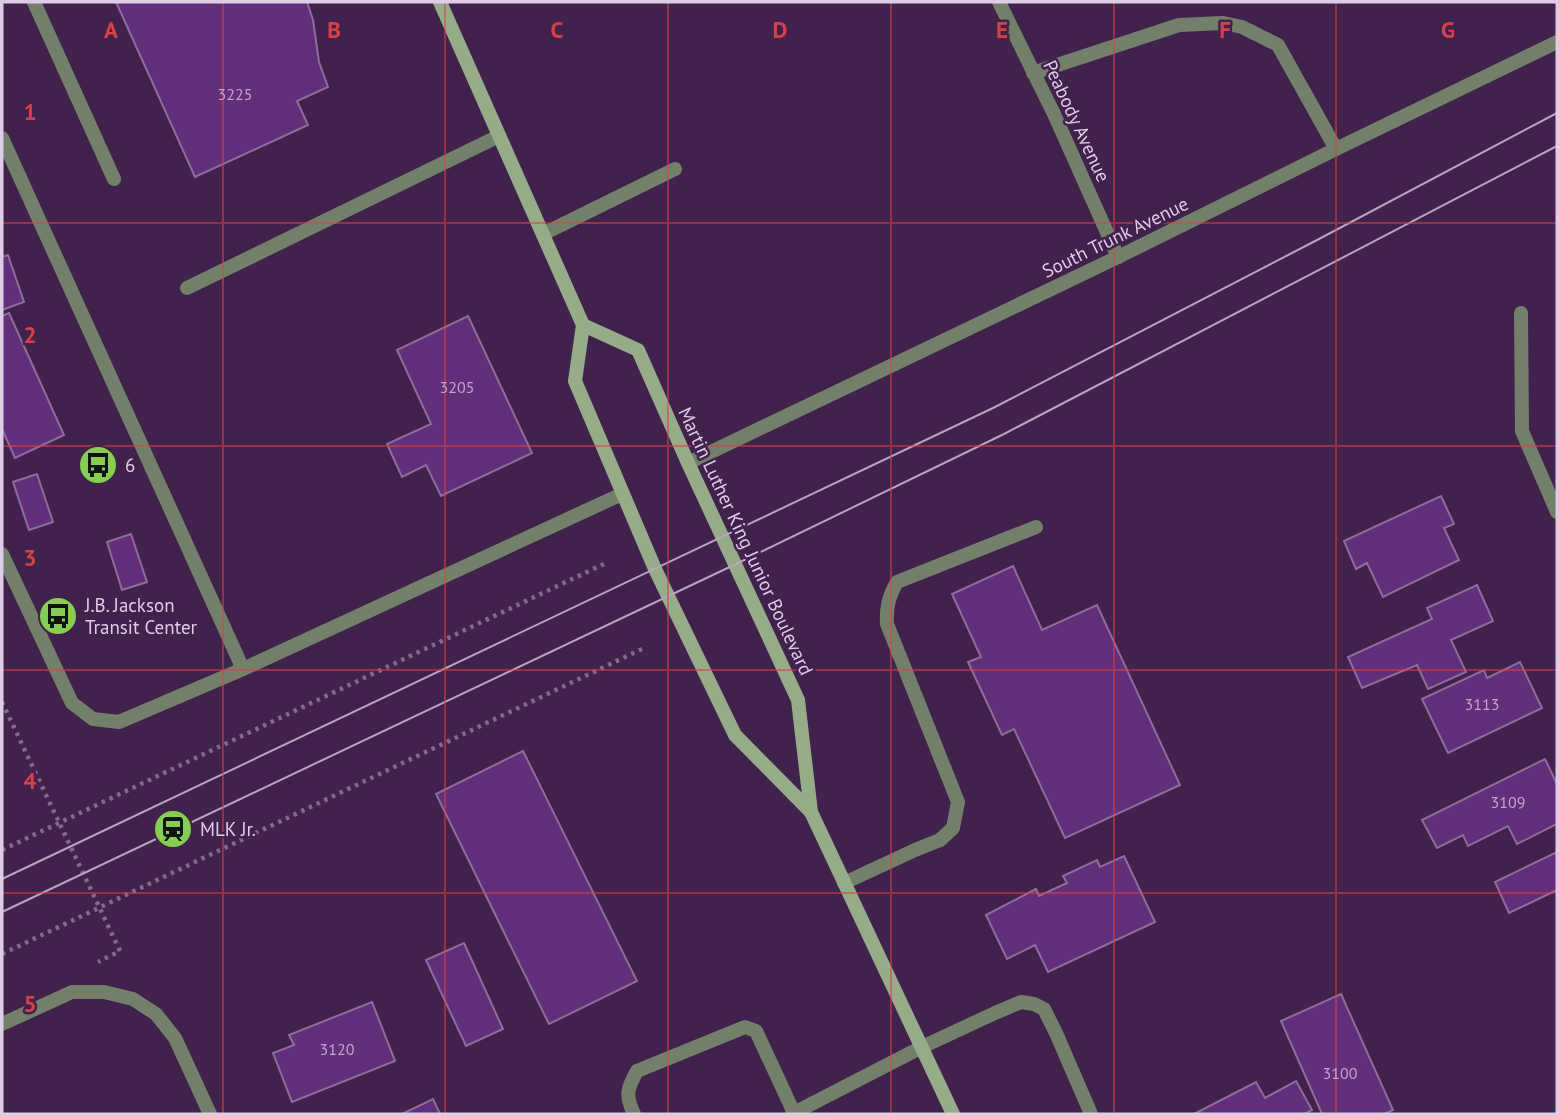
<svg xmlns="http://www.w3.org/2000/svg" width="1559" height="1116" font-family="'PT Sans',sans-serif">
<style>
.building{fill:#632e7a;stroke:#8d6d9c;stroke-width:2}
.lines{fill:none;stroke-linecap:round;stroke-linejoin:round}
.path{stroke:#81688c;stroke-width:4.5;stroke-dasharray:3.5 5;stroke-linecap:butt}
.lane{stroke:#72806a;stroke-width:14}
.street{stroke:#72806a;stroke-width:14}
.secondary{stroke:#96ac89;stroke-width:14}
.tram{stroke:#b8a3c1;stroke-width:2}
.grid{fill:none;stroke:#d74145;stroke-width:2;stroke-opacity:0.55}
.labels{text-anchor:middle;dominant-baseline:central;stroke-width:5;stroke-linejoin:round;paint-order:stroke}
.number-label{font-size:16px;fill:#c0a5cc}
.street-label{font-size:19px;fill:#dfcde7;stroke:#40224d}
.poi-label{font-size:19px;fill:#dfcde7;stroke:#40224d;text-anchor:start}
.grid-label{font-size:23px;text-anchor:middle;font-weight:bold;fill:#d74145;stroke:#40224d;stroke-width:5;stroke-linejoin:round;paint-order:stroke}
</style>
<rect width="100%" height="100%" fill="#40224d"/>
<g class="building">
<polygon points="116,2 307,2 313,20 319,62 328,87 297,101 308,125 195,177"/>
<polygon points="8,255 24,302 2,310 2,257"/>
<polygon points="9,313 64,435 15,458 2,429 2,316"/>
<polygon points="468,316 532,453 441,496 426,465 402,477 387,444 431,424 397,350"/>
<polygon points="37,474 53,522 29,530 13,482"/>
<polygon points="1441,496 1454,524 1444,528 1459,560 1383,597 1367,563 1356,569 1344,541"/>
<polygon points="131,534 147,582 122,590 107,542"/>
<polygon points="1013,566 1042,630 1097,605 1180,785 1065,838 1014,729 1002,735 968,662 981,657 952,594"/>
<polygon points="1477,585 1493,621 1451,640 1466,672 1428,689 1417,665 1362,688 1348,657 1432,619 1427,608"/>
<polygon points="1520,662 1542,708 1448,753 1422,699 1484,670 1487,678"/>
<polygon points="523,751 637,981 549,1024 436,794"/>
<polygon points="1545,759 1557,784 1557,824 1517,844 1508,826 1468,846 1463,835 1437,848 1422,820"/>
<polygon points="1557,852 1557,890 1509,913 1495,882"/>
<polygon points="1124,856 1155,922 1048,972 1035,945 1007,959 986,915 1036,889 1039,896 1067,883 1063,876 1097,860 1100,867"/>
<polygon points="464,943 503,1029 466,1046 426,960"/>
<polygon points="1341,994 1393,1110 1384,1114 1322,1114 1281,1021"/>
<polygon points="372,1002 395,1061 292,1102 273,1053 294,1045 289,1035"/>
<polygon points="1296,1081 1312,1110 1304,1114 1194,1114 1256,1082 1265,1098"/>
<polygon points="433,1099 440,1114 402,1114"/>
</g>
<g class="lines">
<g class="path">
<polyline points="2,702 120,951 98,962"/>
<polyline points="2,850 608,562"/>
<polyline points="2,954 646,647"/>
</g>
<g class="lane">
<polyline points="34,2 114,179"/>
<polyline points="999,2 1054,114 1118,257"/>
<polyline points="1033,73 1179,25 1223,23 1242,27 1278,45 1336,149"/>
<polyline points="2,138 243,669"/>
<polyline points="543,234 675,169"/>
<polyline points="187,288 499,136"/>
<polyline points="2,554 72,703 93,719 119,722 243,669 622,494"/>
<path d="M844,883L915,850L940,840L953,828L958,802L887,624C886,607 889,596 897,582L1036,527"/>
<path d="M634,1114C625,1095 627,1089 637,1071L745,1027L756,1031L794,1113"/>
<polyline points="792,1114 922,1047 995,1013 1021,1002 1034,1004 1044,1009 1056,1033 1091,1114"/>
</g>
<g class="street">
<polyline points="1521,313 1522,431 1557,512"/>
<polyline points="688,463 1118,257 1336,149 1557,42"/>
<polyline points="2,1024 72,992 104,992 133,999 156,1014 175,1038 210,1114"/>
</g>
<g class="secondary">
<polyline points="440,2 583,325 575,381 655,569 735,735 811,812"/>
<polyline points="583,325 638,350 688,463 798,700 811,812 953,1114"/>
</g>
<g class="tram">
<polyline points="2,879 993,408 1319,239 1557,113"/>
<polyline points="2,912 736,564 1004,434 1557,146"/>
</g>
</g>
<path class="grid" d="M223,2V1114M445,2V1114M668,2V1114M891,2V1114M1114,2V1114M1336,2V1114M2,223H1557M2,446H1557M2,670H1557M2,893H1557"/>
<defs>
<symbol id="bus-disc" viewBox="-11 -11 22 22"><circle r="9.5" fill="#84d04e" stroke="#40224d"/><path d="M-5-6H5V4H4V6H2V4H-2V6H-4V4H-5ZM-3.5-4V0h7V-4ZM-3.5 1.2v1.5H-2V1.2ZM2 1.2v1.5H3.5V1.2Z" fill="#111"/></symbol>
<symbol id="station-disc" viewBox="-11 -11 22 22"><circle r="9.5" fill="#84d04e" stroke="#40224d"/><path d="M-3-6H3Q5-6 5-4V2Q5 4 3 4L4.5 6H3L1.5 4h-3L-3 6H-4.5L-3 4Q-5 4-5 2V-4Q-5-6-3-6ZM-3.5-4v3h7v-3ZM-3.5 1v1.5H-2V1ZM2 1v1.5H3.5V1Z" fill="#111"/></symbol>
</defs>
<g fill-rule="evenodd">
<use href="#bus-disc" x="76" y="443" width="44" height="44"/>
<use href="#bus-disc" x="36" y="594" width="44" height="44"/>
<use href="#station-disc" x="151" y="807" width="44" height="44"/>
</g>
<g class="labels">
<g class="number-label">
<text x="235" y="94">3225</text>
<text x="457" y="387">3205</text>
<text x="1482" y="704">3113</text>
<text x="1508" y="802">3109</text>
<text x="337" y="1049">3120</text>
<text x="1340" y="1073">3100</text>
</g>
<g class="street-label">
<text transform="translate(1077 121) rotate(65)">Peabody Avenue</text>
<text transform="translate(1115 237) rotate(-26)">South Trunk Avenue</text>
<text transform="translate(746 541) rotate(65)">Martin Luther King Junior Boulevard</text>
</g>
<g class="poi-label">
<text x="125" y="465">6</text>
<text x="85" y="605">J.B. Jackson<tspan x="85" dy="22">Transit Center</tspan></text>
<text x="200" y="829">MLK Jr.</text>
</g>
</g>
<g class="grid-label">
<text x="111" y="38">A</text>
<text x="334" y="38">B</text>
<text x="557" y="38">C</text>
<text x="780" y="38">D</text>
<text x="1002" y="38">E</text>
<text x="1225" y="38">F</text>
<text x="1448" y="38">G</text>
<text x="30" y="120">1</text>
<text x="30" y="343">2</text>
<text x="30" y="566">3</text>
<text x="30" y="789">4</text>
<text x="30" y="1012">5</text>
</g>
<rect width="1559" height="1116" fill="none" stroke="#dfcde7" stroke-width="7"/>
</svg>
